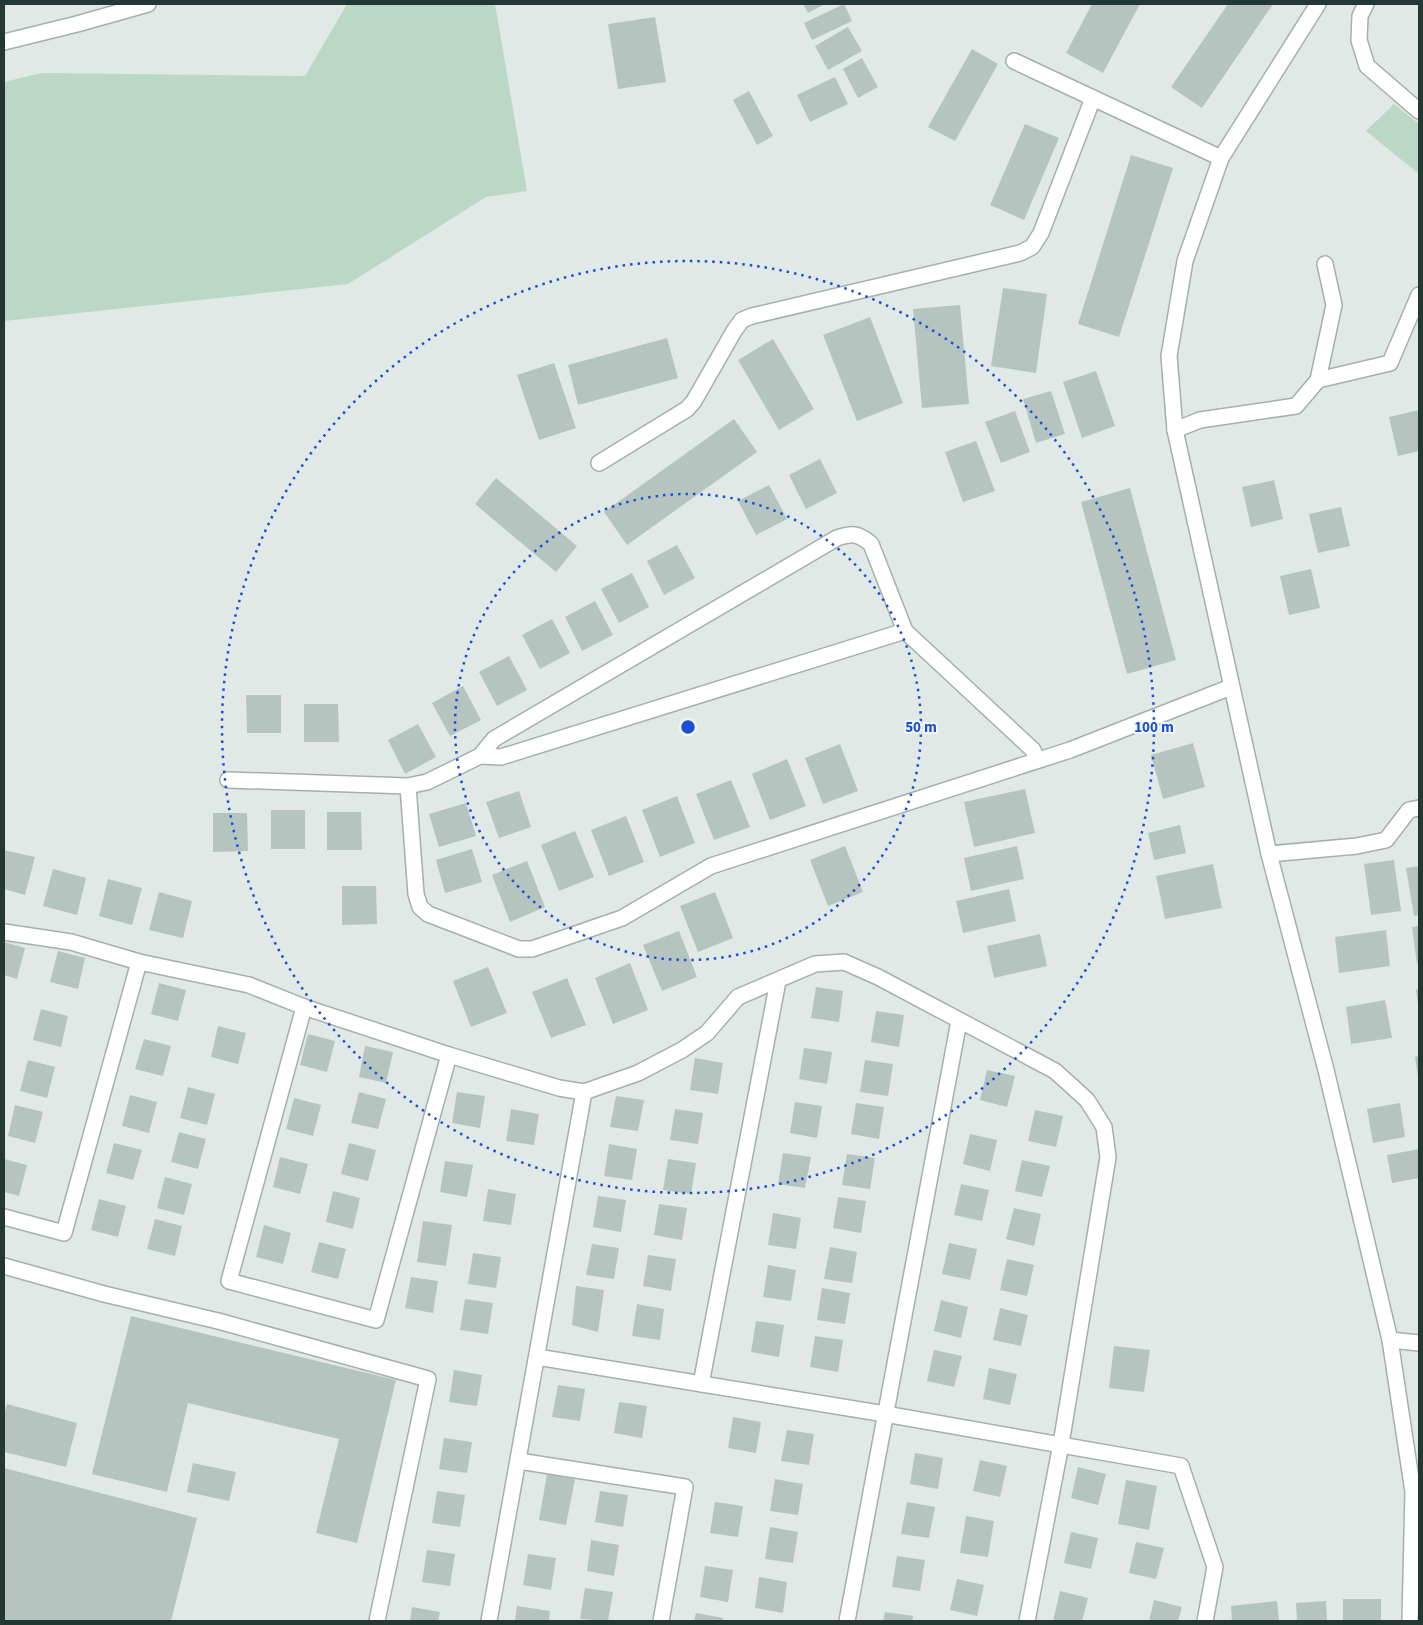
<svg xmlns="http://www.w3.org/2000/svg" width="1423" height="1625" font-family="'Source Sans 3',sans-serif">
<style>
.green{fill:#bbd8c6}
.building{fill:#b6c4bf}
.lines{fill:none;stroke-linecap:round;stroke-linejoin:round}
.minor-casing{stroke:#a4b0ad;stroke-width:18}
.tertiary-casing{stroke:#a4b0ad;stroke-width:18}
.minor{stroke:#fff;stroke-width:15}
.tertiary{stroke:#fff;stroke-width:15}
.ring{fill:none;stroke:#1d4ed8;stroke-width:2.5;stroke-dasharray:2.5 5}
.centre{fill:#1d4ed8;stroke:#f0f6f4;stroke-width:2.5}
.ring-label{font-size:15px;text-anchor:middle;font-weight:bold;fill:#1d4ed8;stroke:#f0f6f4;stroke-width:4;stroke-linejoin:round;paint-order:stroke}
</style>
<rect width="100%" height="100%" fill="#e0e9e6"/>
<g class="green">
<polygon points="347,4 495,4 527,191 486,197 348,284 4,321 4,82 42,73 305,76"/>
<polygon points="1394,104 1419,124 1419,174 1366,131"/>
</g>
<g class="building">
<polygon points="803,4 825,4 808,13"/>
<polygon points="844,4 852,21 812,40 804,23"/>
<polygon points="1092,4 1140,4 1103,73 1066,53"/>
<polygon points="1228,4 1273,4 1202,108 1171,87"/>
<polygon points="655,17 666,82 618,89 608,24"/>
<polygon points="848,27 862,51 828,70 815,46"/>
<polygon points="972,49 998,64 955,141 928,127"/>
<polygon points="862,58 878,87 858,98 843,69"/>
<polygon points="835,77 848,104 810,122 797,95"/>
<polygon points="749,91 773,136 757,145 733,100"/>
<polygon points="1025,124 1059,138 1024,220 990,205"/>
<polygon points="1131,155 1173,168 1119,337 1078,324"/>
<polygon points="1003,288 1047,294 1036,373 991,366"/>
<polygon points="960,305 969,404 922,408 913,309"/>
<polygon points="870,317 903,403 857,421 823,335"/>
<polygon points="667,338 678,378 578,405 568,365"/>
<polygon points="773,339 814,409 779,430 738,360"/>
<polygon points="554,363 576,428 539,440 517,375"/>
<polygon points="1096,371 1115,426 1082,438 1063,382"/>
<polygon points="1051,391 1065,434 1036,443 1023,399"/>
<polygon points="1419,410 1419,451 1398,456 1389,417"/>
<polygon points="1015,411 1030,452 1001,463 985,422"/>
<polygon points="734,419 757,452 627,545 604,512"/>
<polygon points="976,441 995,491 963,502 945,452"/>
<polygon points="820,459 837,493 806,509 789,475"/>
<polygon points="496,478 577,546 556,572 475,504"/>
<polygon points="1274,480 1283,519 1251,527 1242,487"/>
<polygon points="769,485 787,519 756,535 738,501"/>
<polygon points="1130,488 1176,660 1127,674 1081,502"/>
<polygon points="1341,507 1350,546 1318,553 1309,514"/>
<polygon points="677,545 695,578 664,595 647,561"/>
<polygon points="1311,569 1320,608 1289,615 1280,576"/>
<polygon points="632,573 649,607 619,623 601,589"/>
<polygon points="595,601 613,635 582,651 565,617"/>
<polygon points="552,619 570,653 540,669 522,635"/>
<polygon points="509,656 527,690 497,706 479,672"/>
<polygon points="463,686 481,720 450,736 432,703"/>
<polygon points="246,695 281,695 281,733 247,733"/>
<polygon points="304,704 338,704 339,742 304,742"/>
<polygon points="418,724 436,757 405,774 388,740"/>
<polygon points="1193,743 1205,787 1163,799 1151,755"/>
<polygon points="840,744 858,791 823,804 805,758"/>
<polygon points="787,759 806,806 770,820 752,774"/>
<polygon points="731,780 750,827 714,840 696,794"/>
<polygon points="1025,789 1035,833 974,847 964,802"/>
<polygon points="519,791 531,827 499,838 486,802"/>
<polygon points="677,796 695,843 660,857 642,810"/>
<polygon points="466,803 476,836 439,847 429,814"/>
<rect x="271" y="810" width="34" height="39"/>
<polygon points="327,812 361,812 362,850 327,850"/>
<polygon points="213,813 247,813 248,851 213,852"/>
<polygon points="626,816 644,862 609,876 591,830"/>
<polygon points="1180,825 1186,853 1154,860 1148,833"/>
<polygon points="575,831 594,877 559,891 541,845"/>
<polygon points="845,846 863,892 828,906 810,860"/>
<polygon points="1017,846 1024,879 971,891 964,858"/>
<polygon points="472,849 482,882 445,893 436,860"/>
<polygon points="4,850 35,857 25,895 4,889"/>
<polygon points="1394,860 1401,911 1371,915 1364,864"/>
<polygon points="527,861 545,907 510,922 492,875"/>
<polygon points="1213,864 1222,908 1165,919 1156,876"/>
<polygon points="1419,866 1419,915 1414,916 1406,868"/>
<polygon points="53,869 86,878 77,915 43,906"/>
<polygon points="108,879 142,888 132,925 99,916"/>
<polygon points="342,886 376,886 377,924 342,925"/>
<polygon points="1009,889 1016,921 963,933 956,901"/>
<polygon points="159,892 192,901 183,938 149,930"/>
<polygon points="715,892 733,938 698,952 680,906"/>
<polygon points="1419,926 1419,963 1417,964 1412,927"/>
<polygon points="1386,930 1390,966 1339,973 1335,937"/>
<polygon points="679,931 697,977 662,991 643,945"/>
<polygon points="1040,934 1047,966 994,978 987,946"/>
<polygon points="4,942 25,948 17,979 4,975"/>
<polygon points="58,951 85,958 78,989 50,982"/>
<polygon points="630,963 648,1010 613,1024 595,978"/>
<polygon points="488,967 507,1013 471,1027 453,981"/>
<polygon points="567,978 586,1025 551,1038 532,992"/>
<polygon points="159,983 186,990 178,1021 151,1014"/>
<polygon points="816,987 843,991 839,1022 811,1018"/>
<polygon points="1419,989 1419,1005 1418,1005 1416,990"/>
<polygon points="1385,1000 1392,1038 1351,1044 1346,1007"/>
<polygon points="41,1009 68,1016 61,1047 33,1040"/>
<polygon points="876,1011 904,1015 899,1047 871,1042"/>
<polygon points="218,1026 246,1033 238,1064 211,1057"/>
<polygon points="308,1034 335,1041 327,1072 300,1065"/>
<polygon points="144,1039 171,1046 163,1076 135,1069"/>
<polygon points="365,1046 393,1052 386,1083 359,1077"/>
<polygon points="804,1048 832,1052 827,1084 799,1079"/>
<polygon points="1419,1056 1419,1077 1418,1077 1415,1057"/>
<polygon points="695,1058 723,1063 718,1094 690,1090"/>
<polygon points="28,1060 55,1067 47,1098 20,1091"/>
<polygon points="865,1060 893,1064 888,1096 860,1092"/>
<polygon points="987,1070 1015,1076 1007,1107 980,1100"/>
<polygon points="188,1087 215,1094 207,1125 180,1118"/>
<polygon points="359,1092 386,1099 378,1129 351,1123"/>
<polygon points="457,1092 485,1096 480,1128 452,1123"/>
<polygon points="130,1095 157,1102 149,1133 122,1126"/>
<polygon points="616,1096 644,1100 638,1131 610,1127"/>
<polygon points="294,1098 321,1105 313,1136 286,1129"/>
<polygon points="795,1102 822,1106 817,1138 790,1133"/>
<polygon points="856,1103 884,1107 879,1139 851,1134"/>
<polygon points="1400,1103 1405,1137 1373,1143 1367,1109"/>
<polygon points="15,1105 43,1112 35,1143 8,1136"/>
<polygon points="511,1109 539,1114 534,1145 506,1141"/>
<polygon points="675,1109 703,1113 698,1144 670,1140"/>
<polygon points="1035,1110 1063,1116 1056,1147 1028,1141"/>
<polygon points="179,1132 206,1139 198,1169 171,1162"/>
<polygon points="970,1134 997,1140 990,1171 963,1164"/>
<polygon points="114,1143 142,1150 133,1180 106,1173"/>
<polygon points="349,1143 376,1150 368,1181 341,1174"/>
<polygon points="609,1144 637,1149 632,1180 604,1176"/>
<polygon points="1419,1149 1419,1178 1392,1183 1387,1155"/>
<polygon points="783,1153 811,1157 805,1188 778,1184"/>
<polygon points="847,1154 875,1158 870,1189 842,1185"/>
<polygon points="280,1157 308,1164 300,1194 273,1187"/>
<polygon points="4,1159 27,1165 19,1196 4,1192"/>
<polygon points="668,1159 696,1163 691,1194 663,1190"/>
<polygon points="1022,1160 1050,1166 1042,1197 1015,1191"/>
<polygon points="445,1161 473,1165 467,1197 440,1192"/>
<polygon points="165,1177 192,1184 184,1215 157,1208"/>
<polygon points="961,1184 989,1190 982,1221 954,1215"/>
<polygon points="488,1189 516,1194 511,1225 483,1221"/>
<polygon points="333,1191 360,1198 353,1229 326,1222"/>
<polygon points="598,1196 626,1200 621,1232 593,1227"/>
<polygon points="838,1197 866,1201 861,1233 833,1228"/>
<polygon points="99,1199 126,1206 118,1237 91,1230"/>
<polygon points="659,1204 687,1208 682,1240 654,1235"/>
<polygon points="1014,1208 1041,1214 1034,1246 1006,1239"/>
<polygon points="773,1213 801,1218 796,1249 768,1245"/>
<polygon points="155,1219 182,1226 175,1256 147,1249"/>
<polygon points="423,1221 452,1225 446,1266 417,1262"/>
<polygon points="264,1225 291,1233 283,1264 256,1257"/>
<polygon points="319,1242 346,1249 338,1279 311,1272"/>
<polygon points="949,1243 977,1249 970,1280 942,1274"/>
<polygon points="592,1244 619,1248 614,1279 586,1275"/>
<polygon points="830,1247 857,1252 852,1283 824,1279"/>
<polygon points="473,1253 501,1257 496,1288 468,1284"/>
<polygon points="648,1255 676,1259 671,1291 643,1286"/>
<polygon points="1007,1259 1034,1265 1027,1296 1000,1290"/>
<polygon points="768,1265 796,1270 791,1301 763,1297"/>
<polygon points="411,1277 438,1281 433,1313 405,1308"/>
<polygon points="576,1286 604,1290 598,1332 572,1325"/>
<polygon points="822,1288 850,1293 845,1324 817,1320"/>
<polygon points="465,1299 493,1303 488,1334 460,1330"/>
<polygon points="941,1300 968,1307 961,1338 934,1331"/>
<polygon points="637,1304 664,1309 660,1340 632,1336"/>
<polygon points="1000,1308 1028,1315 1021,1346 993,1340"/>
<polygon points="131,1316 396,1380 357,1543 316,1533 339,1439 188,1403 167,1492 92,1474"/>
<polygon points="756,1321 784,1325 779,1357 751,1352"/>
<polygon points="815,1336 843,1340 838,1372 810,1367"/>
<polygon points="1114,1346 1150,1350 1144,1392 1109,1388"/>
<polygon points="934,1350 962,1356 954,1387 927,1381"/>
<polygon points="989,1368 1017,1374 1010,1405 983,1399"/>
<polygon points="454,1370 482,1375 477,1406 449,1402"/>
<polygon points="558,1385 585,1389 580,1421 552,1417"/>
<polygon points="619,1402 647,1406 642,1438 614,1433"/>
<polygon points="7,1404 77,1423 66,1467 4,1452 4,1414"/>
<polygon points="733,1417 761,1422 756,1453 728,1448"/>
<polygon points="787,1430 814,1434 809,1465 781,1461"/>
<polygon points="444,1438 472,1442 467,1473 439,1469"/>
<polygon points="915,1453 943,1458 938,1489 910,1484"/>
<polygon points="980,1460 1007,1466 1000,1497 973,1491"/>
<polygon points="193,1463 236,1472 229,1501 187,1492"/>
<polygon points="1078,1467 1106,1474 1098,1505 1071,1498"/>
<polygon points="4,1468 197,1518 171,1621 4,1621"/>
<polygon points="547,1474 575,1479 566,1525 539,1520"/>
<polygon points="775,1479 803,1484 798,1515 770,1511"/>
<polygon points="1126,1480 1157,1486 1149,1530 1118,1524"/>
<polygon points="437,1491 465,1495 460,1527 432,1523"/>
<polygon points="600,1491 628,1495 623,1527 595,1522"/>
<polygon points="715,1502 743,1506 738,1537 710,1533"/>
<polygon points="907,1502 935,1507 929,1538 901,1534"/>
<polygon points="966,1516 994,1521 988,1557 960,1553"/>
<polygon points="770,1527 798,1532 793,1563 765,1559"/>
<polygon points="1071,1532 1098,1538 1091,1569 1064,1563"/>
<polygon points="591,1540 619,1545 614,1576 587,1571"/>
<polygon points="1136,1542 1164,1548 1156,1579 1129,1573"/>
<polygon points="427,1550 455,1554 450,1586 422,1582"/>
<polygon points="528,1554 556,1558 551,1590 523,1585"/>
<polygon points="897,1556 925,1560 920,1591 892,1587"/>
<polygon points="705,1566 733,1570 728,1602 700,1597"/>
<polygon points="759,1577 787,1582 783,1613 755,1608"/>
<polygon points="957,1579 984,1585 977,1616 950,1610"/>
<polygon points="585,1588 613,1592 608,1621 580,1619"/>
<polygon points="1060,1591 1088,1598 1082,1621 1053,1621"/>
<rect x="1343" y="1599" width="38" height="22"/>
<polygon points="1154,1600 1182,1607 1178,1621 1149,1621"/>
<polygon points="1277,1601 1279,1621 1232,1621 1231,1606"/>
<polygon points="1326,1601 1327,1621 1297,1621 1296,1603"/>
<polygon points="517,1606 550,1611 549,1621 515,1621"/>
<polygon points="412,1607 440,1612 438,1621 410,1621"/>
<polygon points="885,1612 913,1616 912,1621 883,1621"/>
<polygon points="696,1613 723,1618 723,1621 694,1621"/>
</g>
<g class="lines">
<defs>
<g id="minor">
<polyline points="1366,4 1360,16 1359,40 1367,66 1419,111"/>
<polyline points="4,42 77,24 148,4"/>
<polyline points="1014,61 1221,158"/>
<polyline points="1318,380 1390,363 1419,295"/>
<polyline points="1175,430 1200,420 1296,406 1318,380 1334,305 1325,264"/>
<polyline points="599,463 687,409 694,401 734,331 742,320 752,316 1020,253 1032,247 1041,233 1093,98"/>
<path d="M905,631L501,757L480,756L494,739L837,538C852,533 858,533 871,544L905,631L1033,750L1037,760"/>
<polyline points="228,780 408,786 427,782 480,756"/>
<polyline points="408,786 416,894 420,907 428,914 519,949 532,949 622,918 711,866 1070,750 1231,687"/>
<polyline points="1269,854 1357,846 1386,840 1409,810 1419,808"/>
<polyline points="4,932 71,942 139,962 249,985 304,1007 449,1055 559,1088 584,1092 638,1073 682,1050 707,1033 738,997 815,964 844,962 878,977 1055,1071 1087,1100 1104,1127 1108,1157 1061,1444 1027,1621"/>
<polyline points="304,1007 229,1281 376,1320 449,1055"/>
<polyline points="4,1217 64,1233 139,962"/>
<polyline points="4,1266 104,1294 218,1321 428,1379 377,1621"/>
<polyline points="1390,1340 1419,1343"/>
<polyline points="537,1357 885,1414 1181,1466 1215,1567 1205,1621"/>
<polyline points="701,1384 778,981"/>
<polyline points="519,1461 685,1487 661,1621"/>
<polyline points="489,1621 584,1092"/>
<polyline points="847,1621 959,1021"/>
</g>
<polyline id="tertiary" points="1318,4 1221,158 1185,261 1169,356 1175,430 1269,854 1326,1070 1390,1340 1413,1492 1410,1621"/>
</defs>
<use href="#minor" class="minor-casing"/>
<use href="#tertiary" class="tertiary-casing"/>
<use href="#minor" class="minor"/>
<use href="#tertiary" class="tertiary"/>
</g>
<g class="ring">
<circle cx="688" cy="727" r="233"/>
<circle cx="688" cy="727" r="466"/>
</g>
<circle cx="688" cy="727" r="8" class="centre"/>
<g class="ring-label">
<text x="921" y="732">50 m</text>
<text x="1154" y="732">100 m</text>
</g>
<rect width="1423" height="1625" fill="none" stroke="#233834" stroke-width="10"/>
</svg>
